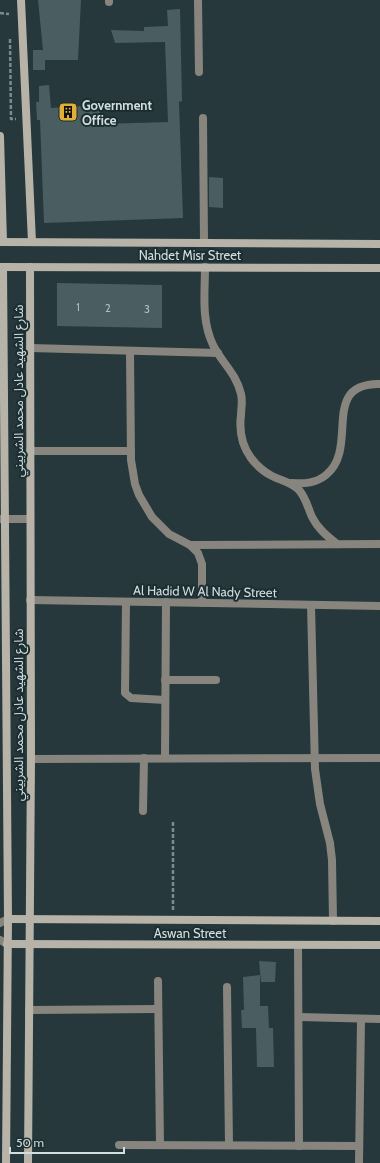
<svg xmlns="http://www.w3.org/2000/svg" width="380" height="1163" font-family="Cabin,'Noto Sans Arabic',sans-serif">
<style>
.building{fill:#4a5d60}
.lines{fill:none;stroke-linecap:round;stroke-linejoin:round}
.path{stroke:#7c8b8d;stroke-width:2.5;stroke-dasharray:4 2;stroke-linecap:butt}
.lane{stroke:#88857e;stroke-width:8}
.street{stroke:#88857e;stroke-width:8}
.secondary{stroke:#b8b3a8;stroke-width:8}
.labels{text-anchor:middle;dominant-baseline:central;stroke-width:4;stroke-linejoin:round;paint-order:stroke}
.number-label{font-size:11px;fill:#b0bdbf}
.poi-label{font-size:13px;font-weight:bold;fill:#d2dddf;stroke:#1c2e31;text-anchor:start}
.street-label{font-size:13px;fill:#d2dddf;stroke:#1c2e31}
</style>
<rect width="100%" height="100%" fill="#26383b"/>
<g class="building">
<polygon points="38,0 81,0 78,60 45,60 45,70 33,70 33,50 43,50"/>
<polygon points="180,9 182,101 179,102 183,218 44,223 40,120 37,120 36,102 39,102 39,86 49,85 51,108 99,105 101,124 168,122 165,42 115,43 111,30 144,31 144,27 168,26 167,10"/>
<polygon points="209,177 223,178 223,208 209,207"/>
<polygon points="57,283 162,285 162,328 57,326"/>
<polygon points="259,961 276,962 275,982 261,982"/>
<polygon points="260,975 260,1006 268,1006 269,1028 273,1028 274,1067 257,1067 256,1028 242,1028 241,1010 244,1010 243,977"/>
</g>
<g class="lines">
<g class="path">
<polyline points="0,13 9,14"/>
<polyline points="10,39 11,119 16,119"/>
<polyline points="173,910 173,821"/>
</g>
<g class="lane">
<polyline points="109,0 109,2"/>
<polyline points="198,0 199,72"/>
<polyline points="203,118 204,243"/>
<polyline points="126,602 125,693 131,698 165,700"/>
<polyline points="165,680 216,680"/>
<polyline points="143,811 144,758"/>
<polyline points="298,945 299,1146"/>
<polyline points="158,981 160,1145"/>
<polyline points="227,987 229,1145"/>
<polyline points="29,1010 158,1009"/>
<polyline points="299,1017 380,1019"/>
<polyline points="119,1145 359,1146"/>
<polyline points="359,1163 361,1019"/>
</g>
<g class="street">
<path d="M205,267C205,293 201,320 213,345C222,363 236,373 241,394C243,402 241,408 241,415C239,431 242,446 251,458C257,466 264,472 272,476C282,481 291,482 299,490C306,498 308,508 312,517C318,529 327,536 337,544"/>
<polyline points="30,348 218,353"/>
<polyline points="130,351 131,460 135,484 139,495 152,517 169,534 190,545 198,553 202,564 202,603"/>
<polyline points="30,451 131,451"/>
<path d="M292,483C305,484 316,483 326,475C360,448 319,383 380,384"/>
<polyline points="0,519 30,519"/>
<polyline points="190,545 380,544"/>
<polyline points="30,600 380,606"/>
<polyline points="311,605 315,769 320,804 330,843 332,860 333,921"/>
<polyline points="165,758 166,602"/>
<polyline points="31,759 380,758"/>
<polyline points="0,923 8,919"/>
<polyline points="0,940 7,944"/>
</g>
<g class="secondary">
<polyline points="21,0 32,242"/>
<polyline points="0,136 3,242"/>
<polyline points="0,242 380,244"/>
<polyline points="0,267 380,268"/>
<polyline points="3,267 8,919 6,1163"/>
<polyline points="8,919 380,921"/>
<polyline points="7,944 380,945"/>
<polyline points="28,1163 31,759 30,267"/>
</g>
</g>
<defs>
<symbol id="building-square" viewBox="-11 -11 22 22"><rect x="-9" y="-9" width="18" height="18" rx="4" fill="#e1af34" stroke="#1c2e31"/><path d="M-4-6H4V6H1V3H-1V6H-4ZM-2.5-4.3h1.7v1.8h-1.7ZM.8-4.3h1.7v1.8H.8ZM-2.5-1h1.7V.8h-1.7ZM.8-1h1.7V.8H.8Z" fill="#111"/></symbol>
</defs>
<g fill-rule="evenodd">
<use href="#building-square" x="57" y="101" width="22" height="22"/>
</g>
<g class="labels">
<g class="number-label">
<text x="78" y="307">1</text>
<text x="108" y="308">2</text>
<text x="147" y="309">3</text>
</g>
<g class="poi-label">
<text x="82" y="105">Government<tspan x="82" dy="15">Office</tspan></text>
</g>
<g class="street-label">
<text x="190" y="255">Nahdet Misr Street</text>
<text transform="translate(18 391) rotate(-90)">شارع الشهيد عادل محمد الشربيني</text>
<text transform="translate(205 591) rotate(1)">Al Hadid W Al Nady Street</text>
<text transform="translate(18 715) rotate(-90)">شارع الشهيد عادل محمد الشربيني</text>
<text x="190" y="933">Aswan Street</text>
</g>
</g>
<path d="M10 1147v6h114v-6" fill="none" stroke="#d2dddf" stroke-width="2"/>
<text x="16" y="1147" font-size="12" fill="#d2dddf" stroke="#1c2e31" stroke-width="3" paint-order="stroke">50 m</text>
</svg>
